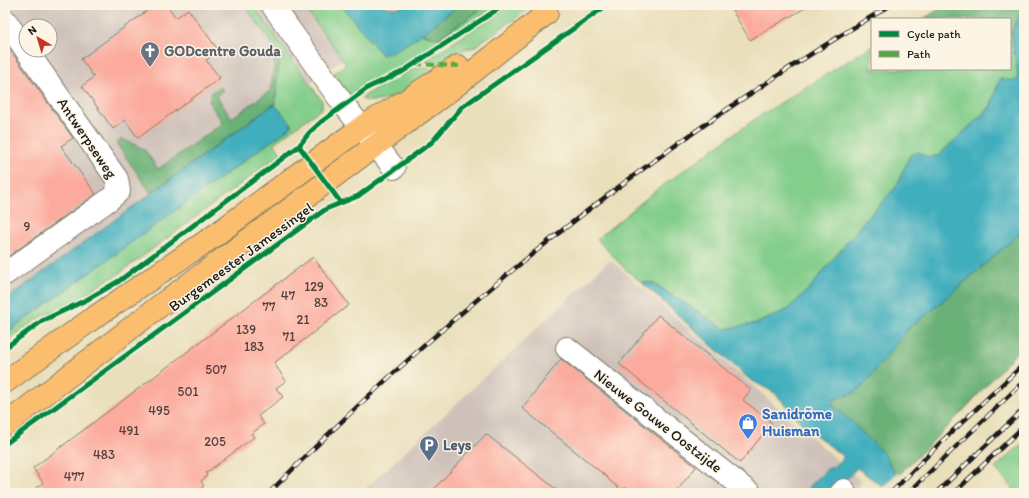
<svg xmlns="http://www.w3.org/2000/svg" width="1029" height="498" font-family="Itim,sans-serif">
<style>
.industrial{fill:#cec1b9;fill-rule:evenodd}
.green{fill:#84ce8b;stroke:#507554}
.forest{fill:#6bb177;stroke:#44664a}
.water{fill:#40aebd;stroke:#2e656c}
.pier{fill:#eadfbb}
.building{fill:#fbaa9d}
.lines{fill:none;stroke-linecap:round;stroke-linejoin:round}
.minor-casing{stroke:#837e6c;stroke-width:24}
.major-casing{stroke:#837e6c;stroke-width:24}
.minor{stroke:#fff;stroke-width:22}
.major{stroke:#fbbe6e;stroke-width:22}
.rail-casing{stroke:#1c1c1c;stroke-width:4.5}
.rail{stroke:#fcf5e5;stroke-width:3;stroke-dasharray:9;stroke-linecap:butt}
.quiet{stroke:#52a943;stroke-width:4;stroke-dasharray:8 4;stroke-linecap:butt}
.cycleway-casing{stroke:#fcf5e5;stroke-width:8}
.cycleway{stroke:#00873e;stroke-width:5}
.labels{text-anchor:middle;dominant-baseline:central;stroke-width:3;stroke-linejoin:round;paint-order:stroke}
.number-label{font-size:13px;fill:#54403c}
.worship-label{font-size:15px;font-weight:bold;fill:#5b616d;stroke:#fcf5e5;text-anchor:start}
.street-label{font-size:15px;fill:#1c1c1c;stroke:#fcf5e5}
.shop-label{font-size:15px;font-weight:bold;fill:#366cbe;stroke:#fcf5e5;text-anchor:start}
.service-label{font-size:15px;font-weight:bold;fill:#4e5e75;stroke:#fcf5e5;text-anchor:start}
</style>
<rect width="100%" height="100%" fill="#fcf5e5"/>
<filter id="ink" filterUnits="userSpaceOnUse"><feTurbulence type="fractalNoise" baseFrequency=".025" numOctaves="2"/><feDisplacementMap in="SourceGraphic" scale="8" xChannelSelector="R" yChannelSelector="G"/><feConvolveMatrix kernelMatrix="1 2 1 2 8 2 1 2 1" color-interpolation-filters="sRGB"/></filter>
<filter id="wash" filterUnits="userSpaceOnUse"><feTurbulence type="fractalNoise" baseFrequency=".012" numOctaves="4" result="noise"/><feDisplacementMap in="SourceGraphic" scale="16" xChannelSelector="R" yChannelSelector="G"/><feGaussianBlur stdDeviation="0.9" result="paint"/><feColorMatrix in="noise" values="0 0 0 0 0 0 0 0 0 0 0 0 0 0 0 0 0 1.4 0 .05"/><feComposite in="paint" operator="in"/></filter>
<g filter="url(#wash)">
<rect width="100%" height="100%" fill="#eadfbb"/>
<g class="industrial">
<path d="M5,5H416L310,83L5,314ZM26,26H50V50H26Z"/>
<polygon points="610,260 862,482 853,493 361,493"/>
</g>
<g class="green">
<polygon points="244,5 253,5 322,101 322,108 274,143 281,154 113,278 112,277 82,297 41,317 5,342 5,334 291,127 291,123 275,105 279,63 284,59"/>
<polygon points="303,5 341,5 382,55 408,43 421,34 439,38 487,5 497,5 404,67 367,83 351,95 347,92 333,74 346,64"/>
<path d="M510,5H535L472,48C459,47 452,61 440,63C435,63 429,62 424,62Z"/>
<path d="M1010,34H1012C1013,49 1017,63 1018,78L1015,81L1000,79L990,107L938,156L927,157L910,155L896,187L861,225L809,289L787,310L758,323L725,329L653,283L641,282L623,267L597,239L658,189L755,119L872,46V69H1010Z"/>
<path d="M420,68L442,69C421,82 387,109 361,99L373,90L413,69Z"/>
<polygon points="1024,442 1024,493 1017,493 995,468"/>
</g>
<g class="forest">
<polygon points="460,5 487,5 439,38 421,34"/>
<polygon points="946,5 1024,5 1024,12 1015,22 1012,34 1010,34 1010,19 923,19"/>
<polygon points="275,58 279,63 275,105 271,106 151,193 116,143 122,139 144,149 158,169 223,123 209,102 211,93 220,87 223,90 216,96 232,118 271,90"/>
<polygon points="1024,230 1024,344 963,411 897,477 884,454 850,420 832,405 833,399 849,395 910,327 931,311"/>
</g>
<g class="water">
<path d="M341,5H383C391,9 398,9 406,5H460C435,23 411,47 382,55Z"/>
<path d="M1024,12V230L931,311L910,327L861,388L849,395L833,399L832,405L850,420L884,454L897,477L886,489L857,468L833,493H803L827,469L833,467L844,457L803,425L775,393L749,379L641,282L653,283L725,329L758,323L787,310L809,289L861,225L896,187L910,155L919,152L927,157L938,156L990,108L1000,79L1015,81L1018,78C1017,52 1003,35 1024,12Z"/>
<polygon points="275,105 291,123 291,127 5,334 5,300 271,106"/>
</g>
<polygon class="pier" points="897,473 899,476 915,493 888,493 882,488"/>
<g id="blocks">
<g class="building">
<polygon points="155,5 167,5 176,18 188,9 219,51 206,60 220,78 138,138 125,120 113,129 82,86 94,77 81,59"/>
<polygon points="729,5 810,5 750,40"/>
<polygon points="5,43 73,138 61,146 96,194 5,259"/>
<polygon points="313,257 349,305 274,363 286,381 276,388 283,397 258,416 264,424 251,434 254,437 206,473 207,476 201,481 204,486 195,493 30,493 43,483 33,468"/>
<polygon points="658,315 751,390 743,400 772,423 740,463 619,364"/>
<polygon points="561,359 696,467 675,493 632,493 627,488 620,489 609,480 608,478 522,408"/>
<polygon points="486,434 561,493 430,493"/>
</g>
</g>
</g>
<g filter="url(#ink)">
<use href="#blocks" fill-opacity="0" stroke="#837e6c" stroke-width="1"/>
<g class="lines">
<defs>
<g id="minor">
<polyline points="272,5 344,105 394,168"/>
<polyline points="5,20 26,50"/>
<polyline points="5,274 110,199 119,191 117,179 26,50"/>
<polyline points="567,348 750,493"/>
<polyline points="841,493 844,490"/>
</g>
<g id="major">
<polyline points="5,382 92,319 214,236 362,127 407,100 458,66"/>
<polyline points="5,425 166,301 449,91 547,13"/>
</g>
</defs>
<use href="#minor" class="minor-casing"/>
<use href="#major" class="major-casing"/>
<use href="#minor" class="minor"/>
<use href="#major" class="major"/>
<defs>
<g id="rail">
<path d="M269,493C455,304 663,140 891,5"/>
<polyline points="891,493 938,445 1024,364"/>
<polyline points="908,493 1024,381"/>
<polyline points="936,493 1024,409"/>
<polyline points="954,493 1024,426"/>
</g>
</defs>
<use href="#rail" class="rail-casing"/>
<use href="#rail" class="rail"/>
<polyline class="quiet" points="415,64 459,66"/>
<defs>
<g id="cycleway">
<polyline points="299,146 341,203"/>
<polyline points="5,348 42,321 88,299 119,281 299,146 309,133 321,122 369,87 402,72 504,5"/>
<polyline points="5,444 326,209 358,196 432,142 462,107 607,5"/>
</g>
</defs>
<use href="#cycleway" class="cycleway-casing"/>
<use href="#cycleway" class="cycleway"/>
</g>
</g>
<defs>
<symbol id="church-pin" viewBox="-11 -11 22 30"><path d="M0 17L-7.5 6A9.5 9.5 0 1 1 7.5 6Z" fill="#6b7280" stroke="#fcf5e5"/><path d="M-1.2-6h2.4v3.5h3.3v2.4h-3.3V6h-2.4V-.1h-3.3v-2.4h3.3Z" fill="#fff"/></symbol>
<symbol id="shop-pin" viewBox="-11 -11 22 30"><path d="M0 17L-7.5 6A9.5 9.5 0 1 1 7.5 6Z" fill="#3f7fe0" stroke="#fcf5e5"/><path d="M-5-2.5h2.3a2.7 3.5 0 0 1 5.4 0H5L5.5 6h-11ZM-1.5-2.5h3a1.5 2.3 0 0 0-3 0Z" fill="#fff"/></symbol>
<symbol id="parking-pin" viewBox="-11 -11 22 30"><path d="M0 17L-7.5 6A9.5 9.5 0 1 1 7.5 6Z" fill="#5c6f8a" stroke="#fcf5e5"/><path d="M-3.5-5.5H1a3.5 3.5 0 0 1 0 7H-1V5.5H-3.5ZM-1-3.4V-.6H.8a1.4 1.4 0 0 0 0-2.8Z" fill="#fff"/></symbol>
</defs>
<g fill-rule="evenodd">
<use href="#church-pin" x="139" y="40" width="22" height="30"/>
<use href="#shop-pin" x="737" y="412" width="22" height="30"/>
<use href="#parking-pin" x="418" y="434" width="22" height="30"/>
</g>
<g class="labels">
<g class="number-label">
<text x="27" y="226">9</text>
<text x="314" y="286">129</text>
<text x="288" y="295">47</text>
<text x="321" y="302">83</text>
<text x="269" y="306">77</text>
<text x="303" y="319">21</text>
<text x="246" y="329">139</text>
<text x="289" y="336">71</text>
<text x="254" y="346">183</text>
<text x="216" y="369">507</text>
<text x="188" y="391">501</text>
<text x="159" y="410">495</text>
<text x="129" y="430">491</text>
<text x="215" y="441">205</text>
<text x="104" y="454">483</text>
<text x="74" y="476">477</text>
</g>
<g class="worship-label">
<text x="164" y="51">GODcentre Gouda</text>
</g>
<g class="street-label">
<text transform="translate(87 138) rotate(56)">Antwerpseweg</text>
<text transform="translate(241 257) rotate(-36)">Burgemeester Jamessingel</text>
<text transform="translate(658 421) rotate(38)">Nieuwe Gouwe Oostzijde</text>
</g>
<g class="shop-label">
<text x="762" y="414">Sanidrõme<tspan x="762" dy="17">Huisman</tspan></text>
</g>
<g class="service-label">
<text x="443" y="445">Leys</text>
</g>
</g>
<rect width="1029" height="498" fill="none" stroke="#fcf5e5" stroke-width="20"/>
<rect x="871" y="18" width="140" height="52" fill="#fcf5e5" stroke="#a29e95"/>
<rect x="879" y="31" width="20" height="6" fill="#00873e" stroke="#a29e95"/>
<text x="907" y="38" font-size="12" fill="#1c1c1c">Cycle path</text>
<rect x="879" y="51" width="20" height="6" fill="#52a943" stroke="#a29e95"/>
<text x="907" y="58" font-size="12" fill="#1c1c1c">Path</text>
<g transform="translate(38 38) rotate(322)"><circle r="19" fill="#fcf5e5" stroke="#a29e95"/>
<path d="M0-3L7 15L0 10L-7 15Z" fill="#c8321e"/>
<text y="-6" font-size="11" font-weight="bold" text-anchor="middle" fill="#1c1c1c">N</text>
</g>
</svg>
